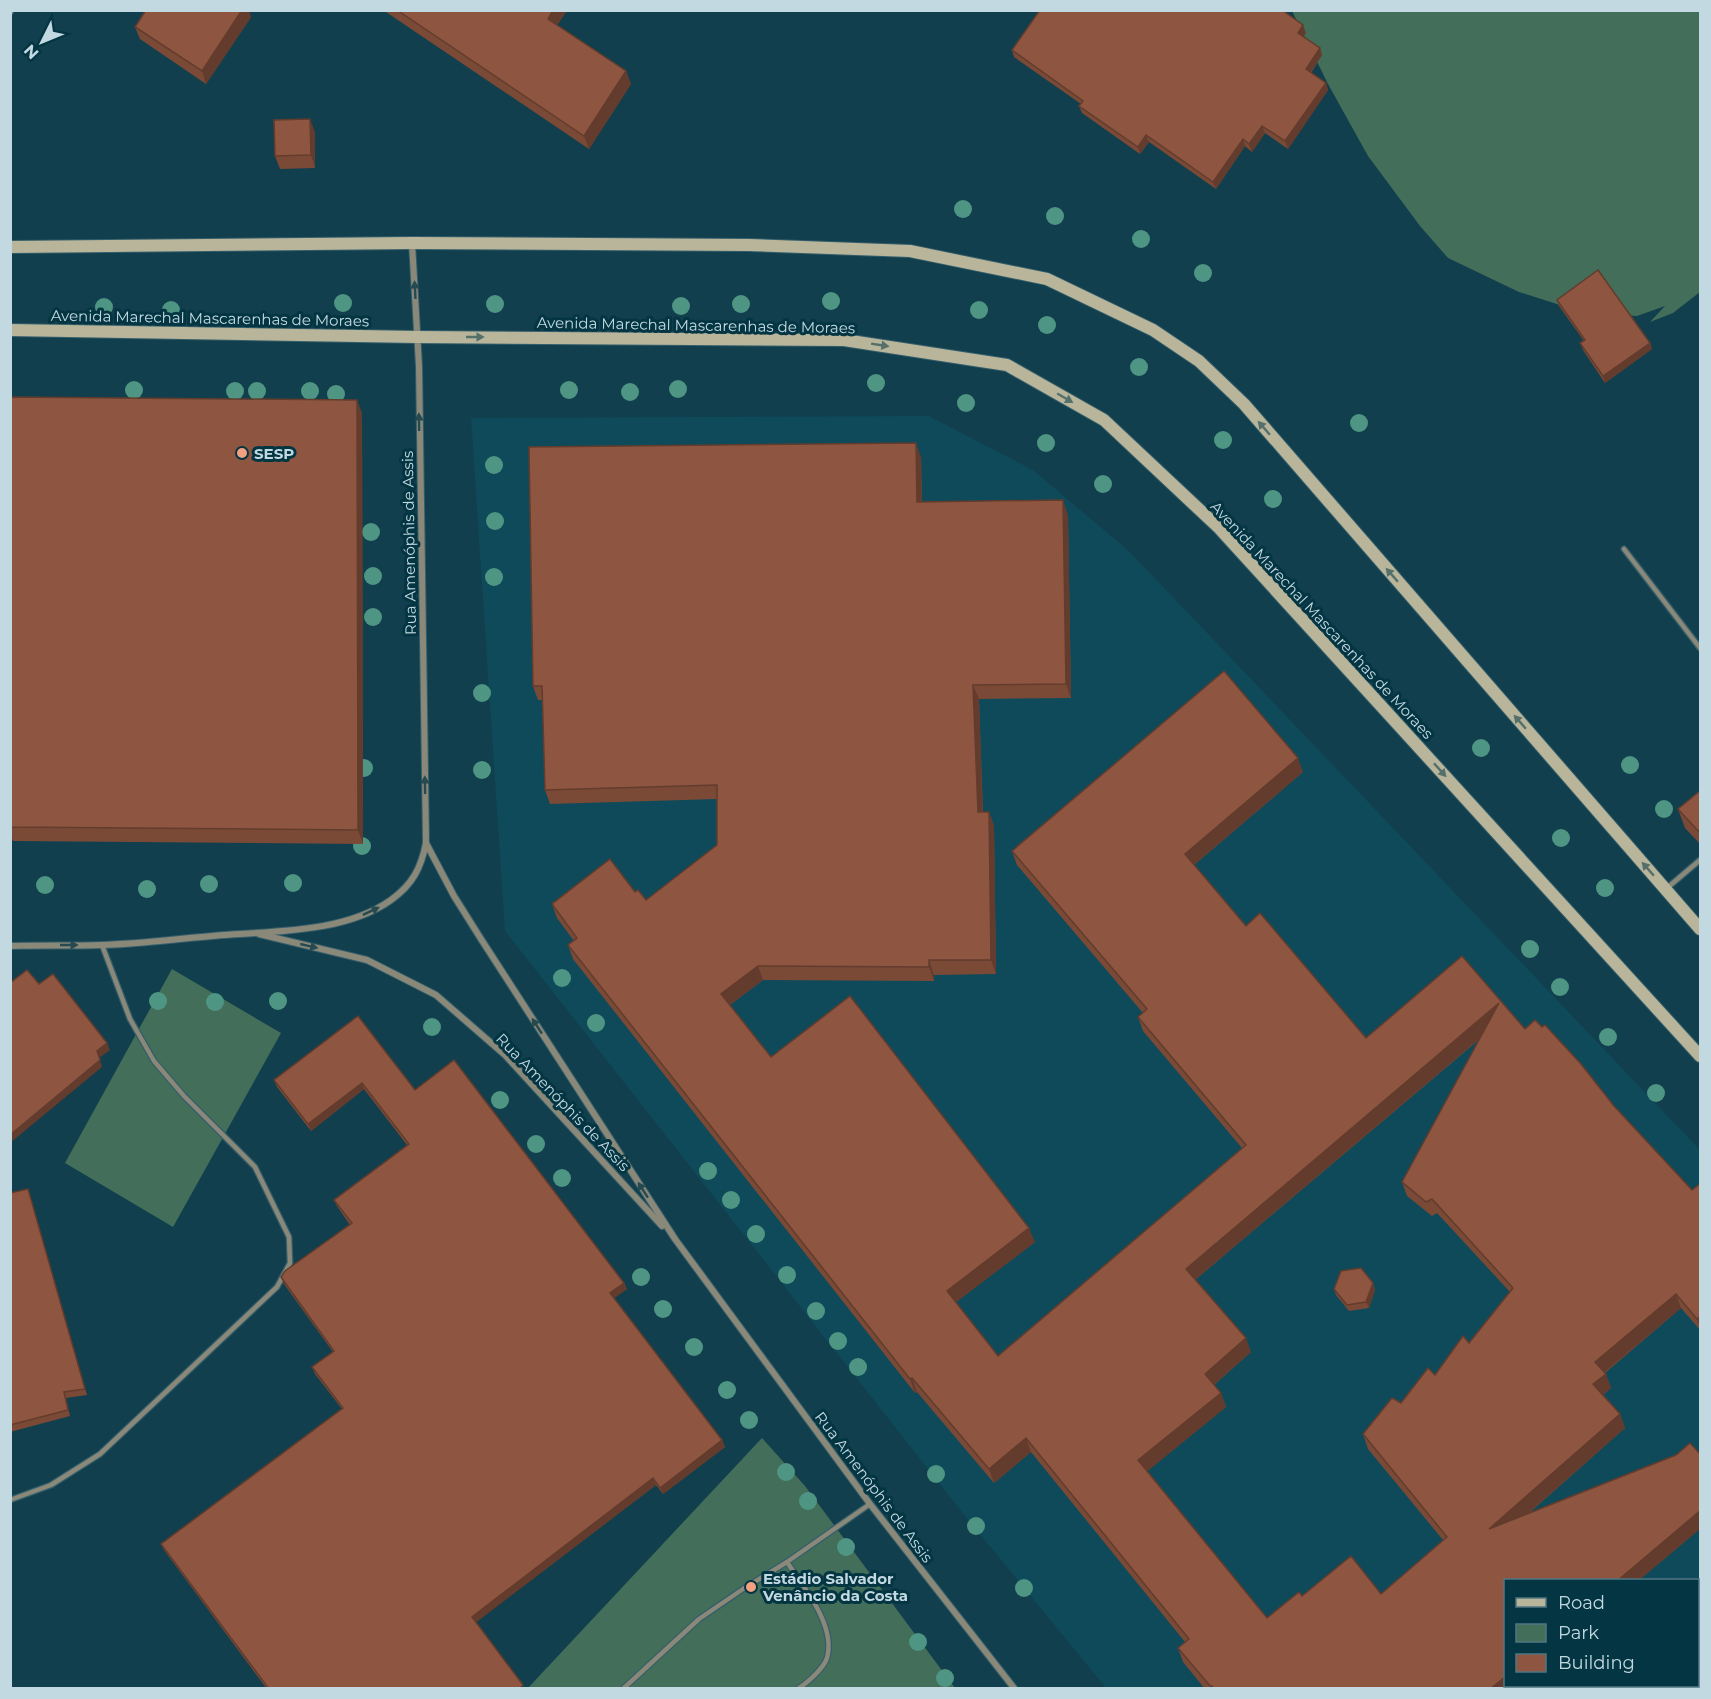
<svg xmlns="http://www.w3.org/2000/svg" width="1711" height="1699" font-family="Montserrat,sans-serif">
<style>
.built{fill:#0f4a5b}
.green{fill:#436e59}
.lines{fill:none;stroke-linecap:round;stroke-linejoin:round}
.service-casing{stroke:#355e6b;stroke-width:7}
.minor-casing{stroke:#355e6b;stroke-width:8}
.secondary-casing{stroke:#355e6b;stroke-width:14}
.service{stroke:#8a8878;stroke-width:4.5}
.minor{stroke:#8a8878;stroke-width:6}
.secondary{stroke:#b8b59a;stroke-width:12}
.tree{fill:#4e9683}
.wall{fill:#7a4a37;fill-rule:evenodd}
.shaded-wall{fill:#633c2d}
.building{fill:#8e5640;stroke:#633c2d;stroke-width:1.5;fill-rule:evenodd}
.oneway{fill:#264a50}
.oneway2{fill:#556f6a}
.poi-dot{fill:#f2a080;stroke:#043542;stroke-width:2}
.labels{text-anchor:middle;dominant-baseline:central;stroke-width:6;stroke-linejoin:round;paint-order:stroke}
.street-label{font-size:15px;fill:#c3d9e2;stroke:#043542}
.poi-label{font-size:15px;font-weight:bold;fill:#c3d9e2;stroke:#043542;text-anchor:start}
</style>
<rect width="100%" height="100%" fill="#113f4d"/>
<polygon class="built" points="929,416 1033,470 1130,552 1700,1150 1700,1622 1698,1624 1698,1580 1506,1580 1506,1686 1625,1686 1621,1688 1106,1688 961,1511 505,931 471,418"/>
<g class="green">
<polygon points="1292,11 1700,11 1700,292 1673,313 1650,322 1665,306 1637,316 1585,313 1519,292 1448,258 1420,226 1368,156 1328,84"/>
<polygon points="172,969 281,1033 173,1227 65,1163"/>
<polygon points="762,1438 805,1486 955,1688 528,1688"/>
</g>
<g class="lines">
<defs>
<g id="service">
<polyline points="1624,549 1700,648"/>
<polyline points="1667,888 1700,860"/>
<polyline points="10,1500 51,1485 100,1454 277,1287 290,1263 289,1237 255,1167 184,1096 154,1061 130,1019 102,945"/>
<path d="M787,1562C804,1588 836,1625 827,1658C824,1668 807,1683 799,1688"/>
<polyline points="624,1688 699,1619 743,1589 787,1562 870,1504"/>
</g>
<g id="minor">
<polyline points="10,12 11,10"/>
<polyline points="426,843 454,896 481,939 675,1239 870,1504 1014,1688"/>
<polyline points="259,934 367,960 436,995 505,1055 662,1226"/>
<path d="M10,946C41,945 71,946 102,945C142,944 183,938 224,935C278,931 346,932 391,900C413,884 421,868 426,843L419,366L412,243"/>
</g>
<g id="secondary">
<polyline points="10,247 412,243 749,245 910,251 1047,279 1153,330 1199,361 1244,404 1700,929"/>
<polyline points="10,330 417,337 844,340 1007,365 1104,420 1219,528 1700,1056"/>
</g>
</defs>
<use href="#service" class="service-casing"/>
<use href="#minor" class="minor-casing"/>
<use href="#secondary" class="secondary-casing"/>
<use href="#service" class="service"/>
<use href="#minor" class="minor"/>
<use href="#secondary" class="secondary"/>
</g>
<g class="tree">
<circle cx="963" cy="209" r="9"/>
<circle cx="1055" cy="216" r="9"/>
<circle cx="1141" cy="239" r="9"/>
<circle cx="1203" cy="273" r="9"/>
<circle cx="831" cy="301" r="9"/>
<circle cx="343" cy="303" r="9"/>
<circle cx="495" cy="304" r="9"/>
<circle cx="741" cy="304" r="9"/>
<circle cx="681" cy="306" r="9"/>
<circle cx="104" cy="307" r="9"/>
<circle cx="171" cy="310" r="9"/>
<circle cx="979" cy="310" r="9"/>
<circle cx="1047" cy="325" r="9"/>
<circle cx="1139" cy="367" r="9"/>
<circle cx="876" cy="383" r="9"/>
<circle cx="678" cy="389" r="9"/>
<circle cx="134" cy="390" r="9"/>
<circle cx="569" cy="390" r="9"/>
<circle cx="235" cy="391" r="9"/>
<circle cx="257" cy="391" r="9"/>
<circle cx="310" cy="391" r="9"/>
<circle cx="630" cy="392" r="9"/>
<circle cx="336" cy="394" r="9"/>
<circle cx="966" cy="403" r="9"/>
<circle cx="1359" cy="423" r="9"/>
<circle cx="1223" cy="440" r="9"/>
<circle cx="1046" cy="443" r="9"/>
<circle cx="494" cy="465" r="9"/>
<circle cx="1103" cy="484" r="9"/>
<circle cx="1273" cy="499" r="9"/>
<circle cx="495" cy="521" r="9"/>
<circle cx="371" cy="532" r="9"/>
<circle cx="373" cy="576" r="9"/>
<circle cx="494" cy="577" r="9"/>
<circle cx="373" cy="617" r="9"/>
<circle cx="482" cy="693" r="9"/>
<circle cx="1481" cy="748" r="9"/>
<circle cx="1630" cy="765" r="9"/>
<circle cx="364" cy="768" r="9"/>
<circle cx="482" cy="770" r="9"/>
<circle cx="1664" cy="809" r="9"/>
<circle cx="1561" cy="838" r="9"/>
<circle cx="362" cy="846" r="9"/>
<circle cx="293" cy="883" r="9"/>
<circle cx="209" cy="884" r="9"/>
<circle cx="45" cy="885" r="9"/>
<circle cx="1605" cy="888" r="9"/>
<circle cx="147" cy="889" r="9"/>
<circle cx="1530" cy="949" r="9"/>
<circle cx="562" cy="978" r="9"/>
<circle cx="1560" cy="987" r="9"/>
<circle cx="158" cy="1001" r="9"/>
<circle cx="278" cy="1001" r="9"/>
<circle cx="215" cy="1002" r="9"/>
<circle cx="596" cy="1023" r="9"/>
<circle cx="432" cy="1027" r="9"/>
<circle cx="1608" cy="1037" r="9"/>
<circle cx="1656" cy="1093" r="9"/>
<circle cx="500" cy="1100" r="9"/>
<circle cx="536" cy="1144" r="9"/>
<circle cx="708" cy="1171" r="9"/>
<circle cx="562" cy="1178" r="9"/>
<circle cx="731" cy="1200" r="9"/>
<circle cx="756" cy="1234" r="9"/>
<circle cx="787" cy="1275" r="9"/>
<circle cx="641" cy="1277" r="9"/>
<circle cx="663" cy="1309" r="9"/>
<circle cx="816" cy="1311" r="9"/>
<circle cx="838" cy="1341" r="9"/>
<circle cx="694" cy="1347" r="9"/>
<circle cx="858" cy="1367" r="9"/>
<circle cx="727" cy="1390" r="9"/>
<circle cx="749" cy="1420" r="9"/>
<circle cx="786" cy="1472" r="9"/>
<circle cx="936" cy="1474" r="9"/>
<circle cx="808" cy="1501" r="9"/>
<circle cx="976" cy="1526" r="9"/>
<circle cx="846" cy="1547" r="9"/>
<circle cx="1024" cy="1588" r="9"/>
<circle cx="918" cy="1642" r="9"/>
<circle cx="945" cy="1678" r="9"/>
</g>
<g class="wall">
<polygon points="383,10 567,10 557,25 626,71 631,84 589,149"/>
<polygon points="251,17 206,84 140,39 135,27"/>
<polygon points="1306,33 1303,37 1320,48 1322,55 1311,73 1326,83 1328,90 1288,149 1265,133 1252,152 1245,146 1216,189 1149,142 1140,154 1082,113 1079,106 1081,104 1014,57 1012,50"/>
<polygon points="315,132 315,168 280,169 275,156"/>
<polygon points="1557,300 1650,343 1652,349 1605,383 1583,350 1580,343 1584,341 1559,306"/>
<polygon points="10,397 362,413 363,844 13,841 10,834"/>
<path d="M921,457L922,502L1068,515L1071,698L979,699L983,812H989L994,826L996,974L934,975V981L763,980L730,1005L771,1057L1035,1242L956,1302L998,1356L1242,1148L1143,1031L1138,1017L1143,1013L1017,865L1012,851L1303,772L1194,865L1246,926L1366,1038L1525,1029L1614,1106L1692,1190L1701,1183V1331L1681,1308L1605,1373L1611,1388L1603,1395L1620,1414L1625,1428L1528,1514L1701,1455V1528L1638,1581H1506V1686H1516L1512,1689H1205L1183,1662L1178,1648L1185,1642L1031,1452L994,1483L917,1392L915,1393L573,959L568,945L574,941L557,918L552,904L635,892L646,900L717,845V799L550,804L545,790L543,700H538L533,686ZM1481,1038L1402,1182L1407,1196L1432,1216L1437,1213L1510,1292L1469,1343L1435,1375L1363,1434L1368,1449L1443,1540L1381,1594L1302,1596L1267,1618L1147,1471L1226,1407L1221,1393L1214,1385L1251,1352L1195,1280Z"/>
<polygon points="1701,790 1701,845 1685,828 1678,809"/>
<polygon points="358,1016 415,1090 624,1283 627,1289 614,1298 722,1440 725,1447 663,1494 656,1485 476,1622 524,1689 267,1689 164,1550 161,1544 342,1409 315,1374 312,1367 333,1352 284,1284 281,1277 350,1225 337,1206 334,1200 407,1145 364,1089 311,1131 277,1087 274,1080"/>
<polygon points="28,1189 87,1395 66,1398 70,1416 10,1432 10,1193"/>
<polygon points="1373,1283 1375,1290 1369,1308 1349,1311 1336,1295 1334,1289"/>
<polygon points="1552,1686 1672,1686 1675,1689 1555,1689"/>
</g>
<g class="shaded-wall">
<polygon points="242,10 249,10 251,17 206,84 202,71"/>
<polygon points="553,10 567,10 553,32 548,19"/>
<polygon points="1303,25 1306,33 1300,41 1298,33"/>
<polygon points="1320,48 1322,55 1308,76 1306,69"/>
<polygon points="626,71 631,84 589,149 584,136"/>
<polygon points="1326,83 1328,90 1288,149 1285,141"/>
<polygon points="310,119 315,132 315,168 311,155"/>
<polygon points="1262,126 1265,133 1252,152 1249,144"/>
<polygon points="1146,135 1149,142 1140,154 1138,147"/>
<polygon points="1243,139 1245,146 1216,189 1213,182"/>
<polygon points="1650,343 1652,349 1605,383 1603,376"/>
<polygon points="357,400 362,413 363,844 358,830"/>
<polygon points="916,443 921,457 922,516 917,502"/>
<polygon points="1063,500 1068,515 1071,698 1066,684"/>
<polygon points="973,685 979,699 983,826 978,812"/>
<polygon points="1298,758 1303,772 1190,868 1185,854"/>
<polygon points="989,812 994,826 996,974 991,960"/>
<polygon points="929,960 934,975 934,981 929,967"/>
<polygon points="758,966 763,980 726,1008 721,994"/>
<polygon points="1499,1003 1505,1017 1191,1283 1186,1269"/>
<polygon points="107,1043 110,1050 99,1058 97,1051"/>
<polygon points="100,1060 102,1067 10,1143 10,1135"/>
<polygon points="362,1083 364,1089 311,1131 308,1124"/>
<polygon points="28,1189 30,1196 87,1395 85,1389"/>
<polygon points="1029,1228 1035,1242 952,1305 947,1291"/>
<polygon points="624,1283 627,1289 613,1299 610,1293"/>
<polygon points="1373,1283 1375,1290 1369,1308 1366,1302"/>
<polygon points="1676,1294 1681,1308 1600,1376 1595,1362"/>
<polygon points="1701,1316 1701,1329 1697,1319"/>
<polygon points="1246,1338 1251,1352 1210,1388 1205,1374"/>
<polygon points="1606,1374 1611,1388 1598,1399 1593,1384"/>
<polygon points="912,1378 917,1392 915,1393 910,1379"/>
<polygon points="64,1392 66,1398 70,1416 68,1410"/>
<polygon points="1221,1393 1226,1407 1144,1474 1138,1460"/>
<polygon points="1620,1414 1625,1428 1494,1543 1489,1529"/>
<polygon points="1026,1438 1031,1452 994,1483 989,1469"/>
<polygon points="722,1440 725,1447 663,1494 660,1488"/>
<polygon points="653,1478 656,1485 474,1624 472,1617"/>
<polygon points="1701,1510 1701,1528 1638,1581 1617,1581"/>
<polygon points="1506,1676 1506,1686 1516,1686 1512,1689 1490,1689"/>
</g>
<g class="building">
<polygon points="146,10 242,10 202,71 135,27"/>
<polygon points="397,10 553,10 548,19 626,71 584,136"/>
<polygon points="1040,10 1282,10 1303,25 1298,33 1320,48 1306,69 1326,83 1285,141 1262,126 1249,144 1243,139 1213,182 1146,135 1138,147 1079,106 1083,101 1012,50"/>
<polygon points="310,119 311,155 275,156 274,120"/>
<polygon points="1598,270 1650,343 1603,376 1580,343 1585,340 1557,300"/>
<polygon points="10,397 357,400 358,830 10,827"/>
<path d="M916,443L917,502L1063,500L1066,684L973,685L978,812H989L991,960H929V967L758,966L721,994L771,1057L850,996L1029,1228L947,1291L998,1356L1246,1145L1138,1017L1147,1009L1012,851L1224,671L1298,758L1185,854L1246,926L1260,913L1366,1038L1462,956L1525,1029L1535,1020L1542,1027L1545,1025L1581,1064L1614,1106L1692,1190L1701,1183V1316L1697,1319L1676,1294L1595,1362L1606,1374L1593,1384L1620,1414L1489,1529L1676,1455L1690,1443L1701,1455V1510L1617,1581H1506V1676L1490,1689H1214L1212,1686L1211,1687L1178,1648L1189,1639L1026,1438L989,1469L912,1378L910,1379L568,945L577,938L552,904L610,859L635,892L638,890L646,900L717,845V785L545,790L542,686H533L529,447ZM1499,1003L1402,1182L1426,1202L1432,1199L1513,1288L1469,1343L1463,1336L1435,1375L1428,1368L1401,1403L1392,1398L1363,1434L1447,1537L1381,1594L1351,1556L1302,1596L1299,1592L1267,1618L1138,1460L1221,1393L1205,1374L1246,1338L1186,1269Z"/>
<polygon points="1701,790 1701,834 1678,809"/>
<polygon points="27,970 39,984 53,974 107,1043 97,1051 100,1060 10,1135 10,983"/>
<polygon points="358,1016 415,1090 454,1060 624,1283 610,1293 722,1440 660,1488 653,1478 472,1617 523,1685 519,1689 269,1689 161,1544 343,1408 312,1367 334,1351 281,1277 285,1271 352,1223 334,1200 409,1144 362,1083 308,1124 274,1080"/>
<polygon points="28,1189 85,1389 64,1392 68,1410 10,1425 10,1193"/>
<polygon points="1361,1268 1373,1283 1366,1302 1347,1305 1334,1289 1341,1271"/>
<polygon points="1560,1686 1672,1686 1675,1689 1562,1689"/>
</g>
<defs><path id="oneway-solid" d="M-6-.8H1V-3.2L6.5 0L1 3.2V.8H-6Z" transform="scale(1.5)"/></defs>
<g class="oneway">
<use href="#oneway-solid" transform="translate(415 290) rotate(-93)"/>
<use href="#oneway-solid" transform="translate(419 422) rotate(-91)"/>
<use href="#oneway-solid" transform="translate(425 785) rotate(-91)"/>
<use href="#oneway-solid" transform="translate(371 911) rotate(-25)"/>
<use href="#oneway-solid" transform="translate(69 945)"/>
<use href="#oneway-solid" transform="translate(309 946) rotate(13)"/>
<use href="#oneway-solid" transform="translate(537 1026) rotate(-123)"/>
<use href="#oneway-solid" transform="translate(643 1190) rotate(-123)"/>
</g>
<g class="oneway2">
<use href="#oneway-solid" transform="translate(475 337)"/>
<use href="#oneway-solid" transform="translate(880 345) rotate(9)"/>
<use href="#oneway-solid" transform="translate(1065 398) rotate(30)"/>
<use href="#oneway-solid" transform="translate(1264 428) rotate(-131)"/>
<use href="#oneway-solid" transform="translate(1392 575) rotate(-131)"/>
<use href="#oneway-solid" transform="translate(1520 722) rotate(-131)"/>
<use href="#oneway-solid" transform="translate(1440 770) rotate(48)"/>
<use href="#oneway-solid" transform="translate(1648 869) rotate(-131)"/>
</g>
<g class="poi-dot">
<circle cx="242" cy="453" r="6"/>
<circle cx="751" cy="1587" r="6"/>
</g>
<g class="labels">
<g class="street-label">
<text transform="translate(210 318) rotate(1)">Avenida Marechal Mascarenhas de Moraes</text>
<text transform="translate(696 325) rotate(1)">Avenida Marechal Mascarenhas de Moraes</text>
<text transform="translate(409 543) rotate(-91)">Rua Amenóphis de Assis</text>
<text transform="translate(1322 620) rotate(47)">Avenida Marechal Mascarenhas de Moraes</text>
<text transform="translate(563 1102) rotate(46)">Rua Amenóphis de Assis</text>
<text transform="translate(874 1487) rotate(53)">Rua Amenóphis de Assis</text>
</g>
<g class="poi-label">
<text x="254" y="453">SESP</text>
<text x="763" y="1578">Estádio Salvador<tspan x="763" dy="17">Venâncio da Costa</tspan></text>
</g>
</g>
<rect width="1711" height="1699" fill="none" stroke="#c3d9e2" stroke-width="24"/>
<rect x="1504" y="1579" width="195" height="108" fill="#043542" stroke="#507782" stroke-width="1.5"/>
<rect x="1516" y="1598" width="30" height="9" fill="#b8b59a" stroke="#507782" stroke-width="1.5"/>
<text x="1558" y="1609" font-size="18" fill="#c3d9e2">Road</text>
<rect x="1516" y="1624" width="30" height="18" fill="#436e59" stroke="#507782" stroke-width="1.5"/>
<text x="1558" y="1639" font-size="18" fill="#c3d9e2">Park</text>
<rect x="1516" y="1654" width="30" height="18" fill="#8e5640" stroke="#507782" stroke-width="1.5"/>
<text x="1558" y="1669" font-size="18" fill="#c3d9e2">Building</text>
<g transform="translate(42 42) rotate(227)" stroke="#043542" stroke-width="4.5" paint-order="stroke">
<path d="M0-4.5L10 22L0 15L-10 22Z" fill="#c3d9e2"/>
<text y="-9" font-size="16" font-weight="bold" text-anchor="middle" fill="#c3d9e2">N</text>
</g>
</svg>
